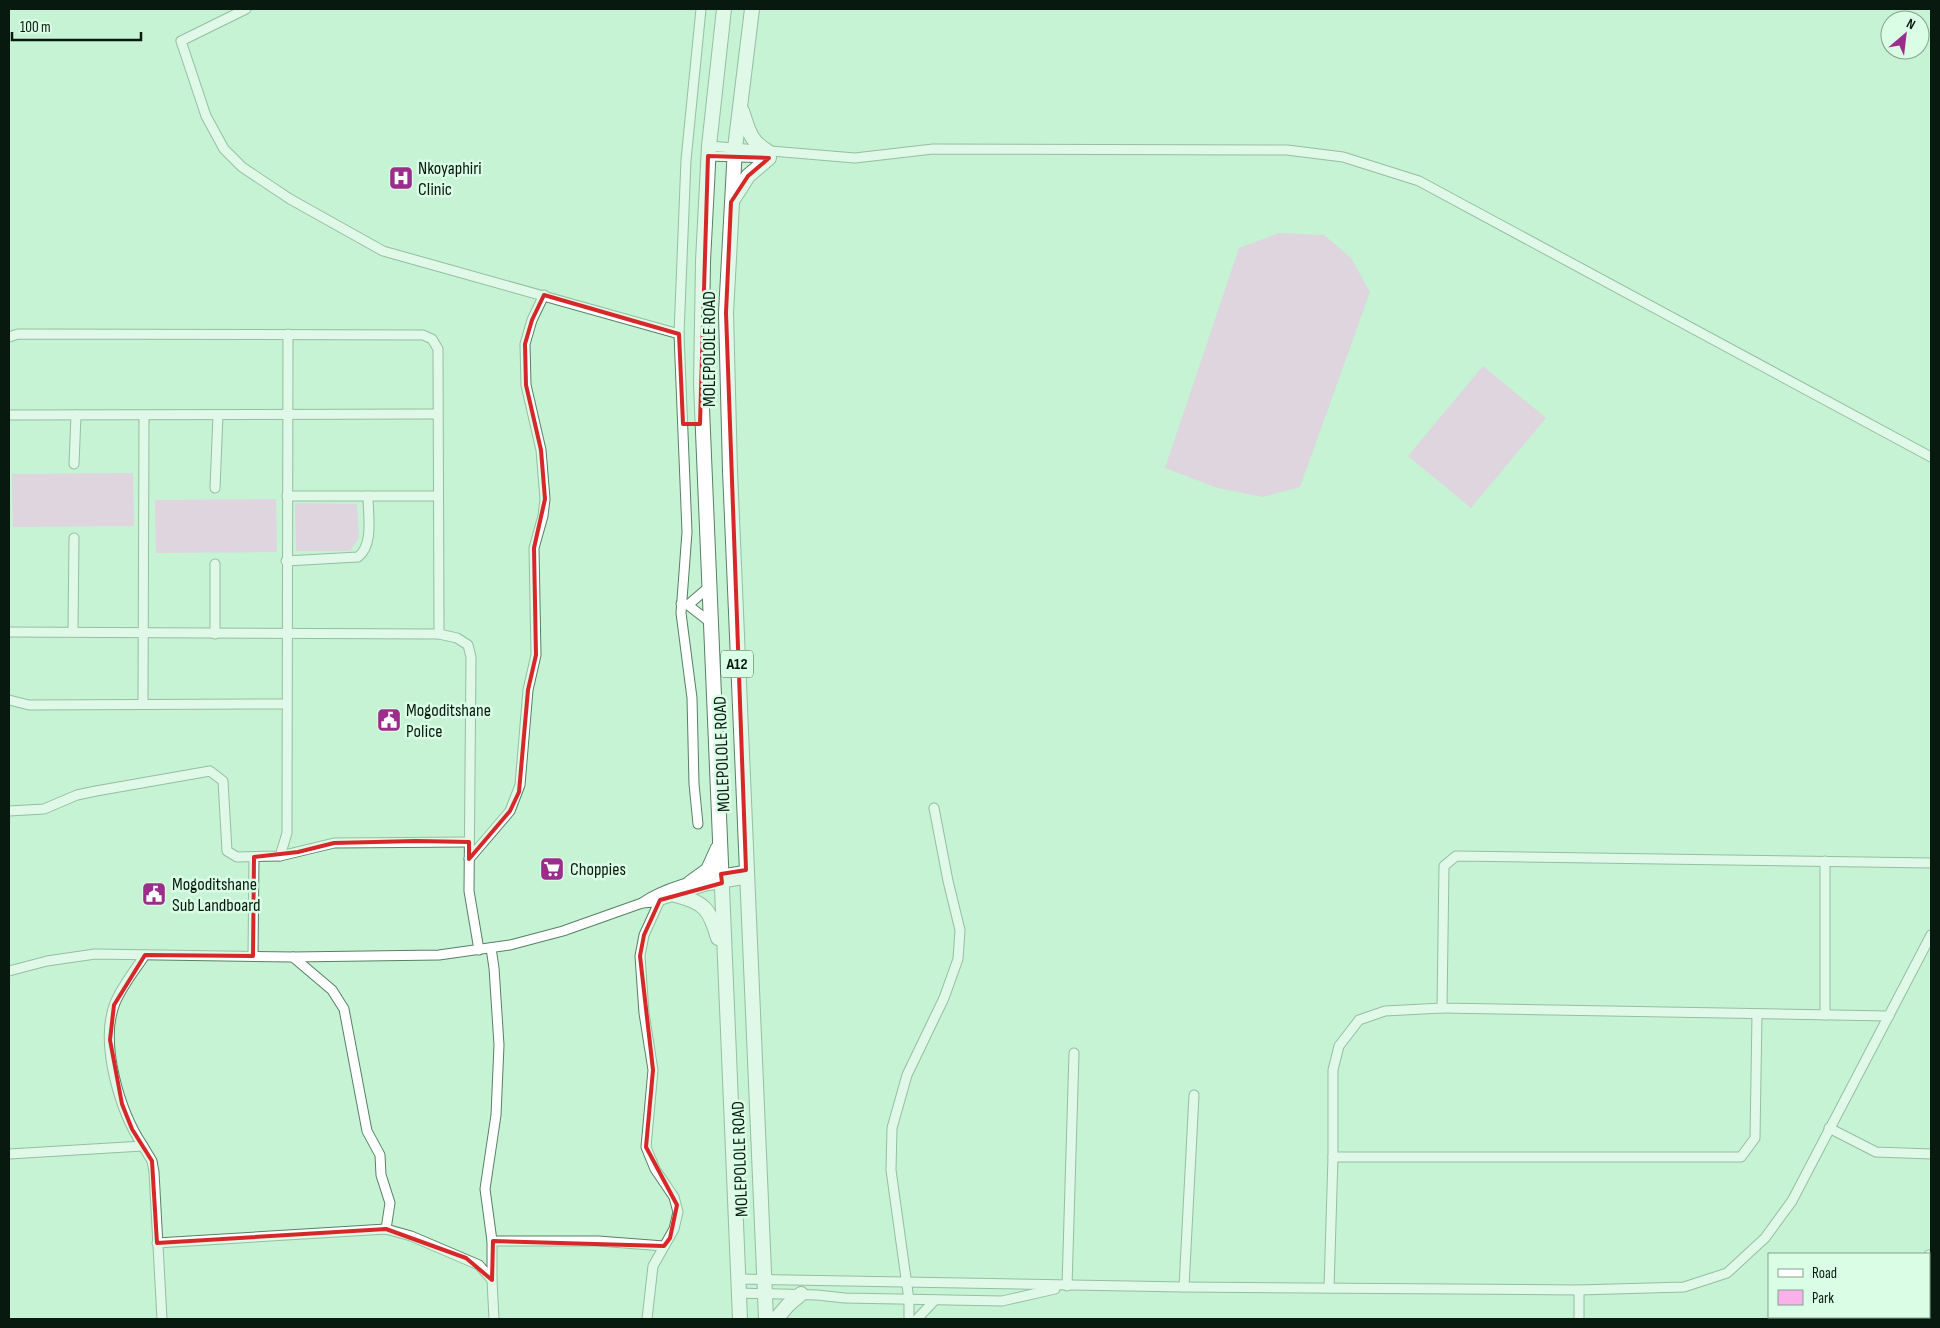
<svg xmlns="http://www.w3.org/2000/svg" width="1940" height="1328" font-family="'Sofia Sans Condensed',sans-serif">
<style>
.green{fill:#fab1ea}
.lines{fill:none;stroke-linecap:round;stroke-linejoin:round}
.street-casing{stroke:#578065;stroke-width:11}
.primary-casing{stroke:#578065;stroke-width:16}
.street{stroke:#fff;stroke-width:9}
.primary{stroke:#fff;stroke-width:14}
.marked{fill:none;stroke:#d62828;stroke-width:4;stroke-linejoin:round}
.labels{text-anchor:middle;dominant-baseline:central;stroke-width:5;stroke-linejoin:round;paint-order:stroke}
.shield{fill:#dafee5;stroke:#475e4f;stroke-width:1}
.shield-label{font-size:16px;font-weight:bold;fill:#08190f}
.poi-label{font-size:18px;fill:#08190f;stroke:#dafee5;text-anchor:start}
.street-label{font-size:18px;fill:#08190f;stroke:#dafee5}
</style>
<rect width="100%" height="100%" fill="#c6f3d4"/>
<g class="green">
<polygon points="1279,233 1324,235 1351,258 1370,292 1300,487 1263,497 1218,488 1165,468 1239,248"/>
<polygon points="1483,366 1546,418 1471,508 1408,456"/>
<polygon points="133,473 134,526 13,527 12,474"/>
<polygon points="276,499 277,552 156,553 155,500"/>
<polygon points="295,503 357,504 359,538 350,551 296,551"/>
</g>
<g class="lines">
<defs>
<g id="street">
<polyline points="246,9 181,41 206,116 224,149 242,167 290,199 383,251 679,334"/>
<polyline points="709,146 855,158 933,149 1287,150 1343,157 1419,181 1931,457"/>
<polyline points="708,156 770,158"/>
<polyline points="9,337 18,334 423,335 432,339 438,349 439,634"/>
<polyline points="9,415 436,414"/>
<polyline points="74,464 76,415"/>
<polyline points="215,488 218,415"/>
<polyline points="287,496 437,496"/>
<path d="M286,561L358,557C374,545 368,515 368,496"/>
<polyline points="215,564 215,634"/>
<polyline points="681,604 688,605 711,623"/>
<polyline points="688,605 709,587"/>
<polyline points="73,631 74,538"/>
<polyline points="9,632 439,634 457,638 468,645 471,657 469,891 479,950"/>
<polyline points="9,700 29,705 286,704"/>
<polyline points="143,704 144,416"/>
<polyline points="9,811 44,809 77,795 96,791 210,771 223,781 227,851 237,857 280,856 287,833 288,334"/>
<polyline points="698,824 694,784 692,698 681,613 687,532 679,334 686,160 701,9"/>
<polyline points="280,856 334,843 469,842"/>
<polyline points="469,859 510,811 520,785 528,690 536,655 534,548 543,516 545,499 541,450 526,385 525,344 532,320 544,295"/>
<path d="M642,903C668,884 715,875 746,870"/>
<polyline points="491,948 494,968 499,1045 496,1115 485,1189 492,1241"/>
<polyline points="253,956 254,857"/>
<polyline points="293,957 332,990 344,1009 367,1131 380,1155 381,1175 390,1203 386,1229"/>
<polyline points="9,971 47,961 95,954 293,957 439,955 510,945 563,931 642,903 655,902 706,886 746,879"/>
<polyline points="1825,1015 1825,861"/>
<polyline points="1889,1016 1442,1008 1444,866 1456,856 1931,863"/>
<polyline points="1829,1128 1876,1152 1931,1154"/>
<path d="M143,1146C120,1112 99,1043 115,1003C122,986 135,970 145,955"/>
<polyline points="9,1154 143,1146 152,1161 154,1172 162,1319"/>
<polyline points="1333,1157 1741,1157 1755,1138 1757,1014"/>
<polyline points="157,1243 386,1229 411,1236 479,1265 492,1280 494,1319"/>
<polyline points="1929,1255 1931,1255"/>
<polyline points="737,1279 1184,1287 1579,1290 1684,1287 1727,1273 1765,1238 1792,1201 1931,935"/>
<polyline points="492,1280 492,1241 598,1241 664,1246"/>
<polyline points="1067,1286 1074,1053"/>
<polyline points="1184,1287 1194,1095"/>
<polyline points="1329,1288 1333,1157 1333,1070 1339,1046 1359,1020 1385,1011 1442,1008"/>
<polyline points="738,1293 817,1295 845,1298 1002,1301 1055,1289"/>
<polyline points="647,1319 653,1266 674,1229 678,1212 674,1197 655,1169 646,1147 653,1070 644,1013 640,956 644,935 660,900"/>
<polyline points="909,1319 909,1300 891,1170 892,1128 907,1075 944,998 958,959 960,930 948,881 934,808"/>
<polyline points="917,1319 935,1300"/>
<polyline points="1579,1319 1579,1290"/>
</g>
<g id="primary">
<polyline points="724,9 709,146 703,261 701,384 740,1319"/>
<polyline points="752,9 735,148 726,313 730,471 766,1319"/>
<path d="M742,111C748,129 750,141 767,151"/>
<polyline points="734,198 748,176 769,158"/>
<polyline points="690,883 708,870 718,848"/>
<path d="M675,895C704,902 710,909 718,938"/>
<polyline points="776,1319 788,1305 801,1294"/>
</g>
</defs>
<use href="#street" class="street-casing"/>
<use href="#primary" class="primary-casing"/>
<use href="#street" class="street"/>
<use href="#primary" class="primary"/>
</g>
<path d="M0 0H1940V1328H0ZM708,156L769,158L748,176L731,202L726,313L746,870L721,874L722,883L660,900L644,935L640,956L653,1070L646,1147L677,1205L670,1238L664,1246L493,1241L492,1280L466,1258L386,1229L157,1243L152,1161L132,1129L122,1104L110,1040L114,1005L145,955L253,956L254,857L298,852L334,843L416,841L469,842V859L510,811L519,792L528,690L536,655L534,548L545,499L541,450L526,385L525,344L532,320L544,295L679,334L683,424H700Z" fill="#c6f3d4" fill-opacity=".55" fill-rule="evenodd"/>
<path class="marked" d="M708,156L769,158L748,176L731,202L726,313L746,870L721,874L722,883L660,900L644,935L640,956L653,1070L646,1147L677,1205L670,1238L664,1246L493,1241L492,1280L466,1258L386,1229L157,1243L152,1161L132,1129L122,1104L110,1040L114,1005L145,955L253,956L254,857L298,852L334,843L416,841L469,842V859L510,811L519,792L528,690L536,655L534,548L545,499L541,450L526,385L525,344L532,320L544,295L679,334L683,424H700Z"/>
<defs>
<symbol id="hospital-square" viewBox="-11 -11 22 22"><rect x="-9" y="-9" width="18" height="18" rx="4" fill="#9c2d8b" stroke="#dafee5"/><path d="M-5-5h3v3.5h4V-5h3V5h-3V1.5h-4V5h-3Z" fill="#fff"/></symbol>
<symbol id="civic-square" viewBox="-11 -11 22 22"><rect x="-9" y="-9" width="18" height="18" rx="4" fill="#9c2d8b" stroke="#dafee5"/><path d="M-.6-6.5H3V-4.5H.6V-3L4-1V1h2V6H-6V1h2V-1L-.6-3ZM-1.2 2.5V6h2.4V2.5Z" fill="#fff"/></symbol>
<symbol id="supermarket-square" viewBox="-11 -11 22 22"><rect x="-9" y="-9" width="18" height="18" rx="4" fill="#9c2d8b" stroke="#dafee5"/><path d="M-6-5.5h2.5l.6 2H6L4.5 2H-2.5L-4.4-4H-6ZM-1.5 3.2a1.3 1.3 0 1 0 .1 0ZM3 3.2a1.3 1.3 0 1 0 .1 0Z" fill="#fff"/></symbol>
</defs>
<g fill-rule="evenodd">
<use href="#hospital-square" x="387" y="164" width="28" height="28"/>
<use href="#civic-square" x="375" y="706" width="28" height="28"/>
<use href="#supermarket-square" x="538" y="855" width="28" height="28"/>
<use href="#civic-square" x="140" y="880" width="28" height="28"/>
</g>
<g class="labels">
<rect class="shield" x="721" y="650.5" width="32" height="27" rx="4"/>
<g class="shield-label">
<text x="737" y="664">A12</text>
</g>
<g class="poi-label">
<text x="418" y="168">Nkoyaphiri<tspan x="418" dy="21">Clinic</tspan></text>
<text x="406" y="710">Mogoditshane<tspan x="406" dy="21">Police</tspan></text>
<text x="570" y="869">Choppies</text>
<text x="172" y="884">Mogoditshane<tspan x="172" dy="21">Sub Landboard</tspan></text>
</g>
<g class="street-label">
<text transform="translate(709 349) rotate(-90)">MOLEPOLOLE ROAD</text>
<text transform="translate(722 754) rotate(-92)">MOLEPOLOLE ROAD</text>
<text transform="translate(740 1159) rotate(-92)">MOLEPOLOLE ROAD</text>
</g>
</g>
<rect width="1940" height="1328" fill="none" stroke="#08190f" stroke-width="20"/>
<rect x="1768" y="1253" width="162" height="65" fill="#dafee5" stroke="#86a28f"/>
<rect x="1778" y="1269" width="25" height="8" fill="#ffffff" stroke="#86a28f"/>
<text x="1812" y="1278" font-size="15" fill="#08190f">Road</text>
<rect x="1778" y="1290" width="25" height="15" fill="#fab1ea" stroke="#86a28f"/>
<text x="1812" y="1303" font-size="15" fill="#08190f">Park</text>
<g transform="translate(1905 35) rotate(28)"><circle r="24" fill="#dafee5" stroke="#86a28f"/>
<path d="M0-4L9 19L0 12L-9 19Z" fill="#9c2d8b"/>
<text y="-8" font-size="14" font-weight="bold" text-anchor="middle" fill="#08190f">N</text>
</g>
<path d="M12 32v8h129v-8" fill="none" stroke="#08190f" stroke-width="2.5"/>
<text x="20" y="32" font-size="15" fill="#08190f" stroke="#dafee5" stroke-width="4" paint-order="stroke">100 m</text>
</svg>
